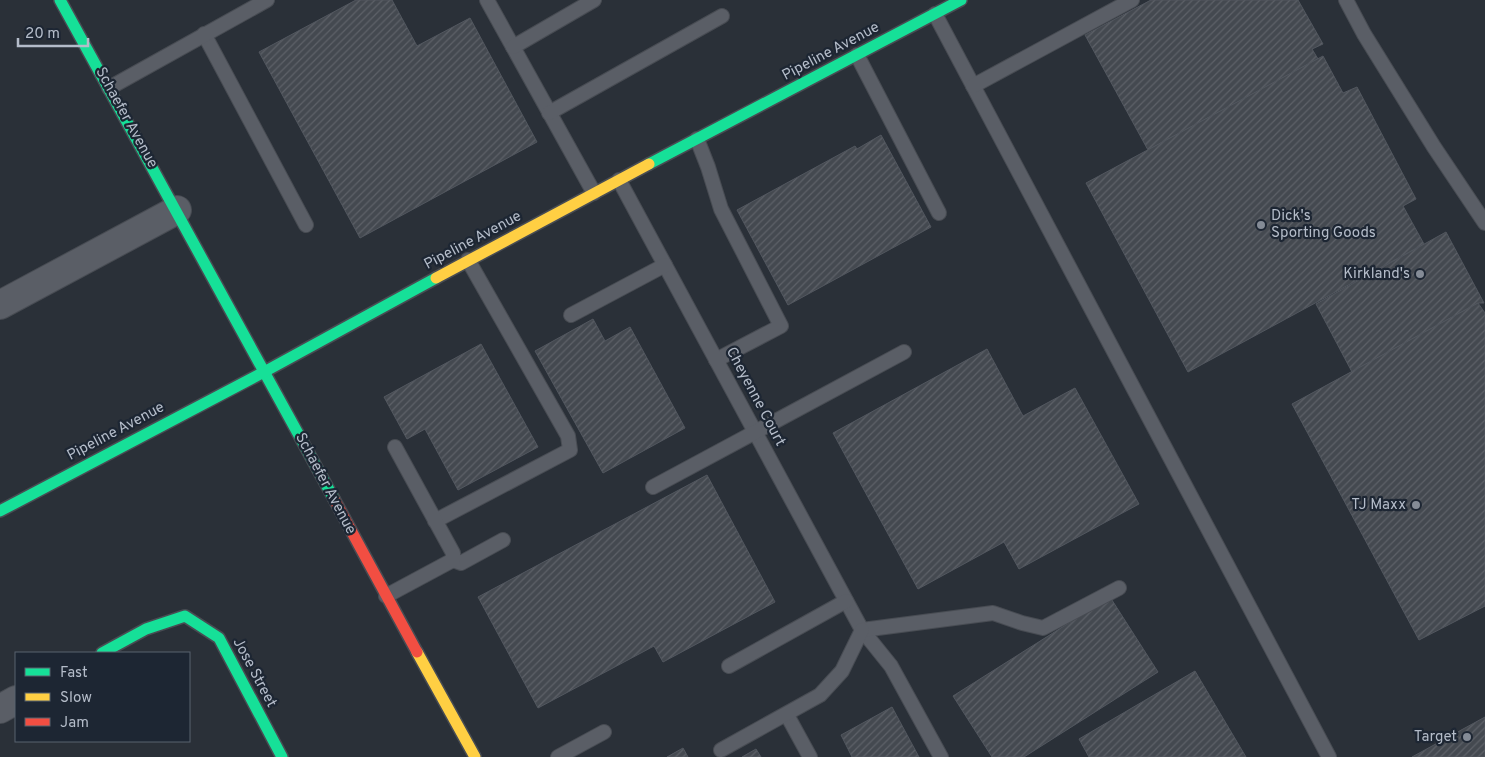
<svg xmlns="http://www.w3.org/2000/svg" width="1485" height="757" font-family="Overpass,sans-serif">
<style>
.building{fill:url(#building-hatch);stroke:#52575f}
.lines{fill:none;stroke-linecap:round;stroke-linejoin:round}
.lane-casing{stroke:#484c53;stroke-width:16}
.street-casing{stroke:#484c53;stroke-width:30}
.fast-casing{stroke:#484c53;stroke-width:14}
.slow-casing{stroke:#484c53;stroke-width:14}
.jam-casing{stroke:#484c53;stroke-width:14}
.lane{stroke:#5a5e66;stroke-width:14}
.street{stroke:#5a5e66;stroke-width:28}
.fast{stroke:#16e098;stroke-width:11}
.slow{stroke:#ffcf43;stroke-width:11}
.jam{stroke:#f24e42;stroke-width:11}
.poi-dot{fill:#848b96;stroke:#1d2633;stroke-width:2}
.labels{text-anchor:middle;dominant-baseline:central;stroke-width:4.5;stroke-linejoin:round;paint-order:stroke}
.street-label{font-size:15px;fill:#b4bcc9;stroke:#1d2633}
.poi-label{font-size:15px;fill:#b4bcc9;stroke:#1d2633;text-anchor:end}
</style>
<defs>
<pattern id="building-hatch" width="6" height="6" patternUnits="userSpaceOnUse" patternTransform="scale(1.25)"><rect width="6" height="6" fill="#444950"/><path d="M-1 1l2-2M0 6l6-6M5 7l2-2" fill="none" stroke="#5d6168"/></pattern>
</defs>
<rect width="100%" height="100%" fill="#2a3038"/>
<g class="building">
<polygon points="356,0 392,0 417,46 470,18 537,142 360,238 259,52"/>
<polygon points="1151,0 1298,0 1323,44 1312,49 1318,59 1148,150 1085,35"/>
<polygon points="1323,56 1343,93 1357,87 1416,199 1403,206 1424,244 1188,372 1086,183"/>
<polygon points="881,135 931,227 788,305 737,210 855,146 857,149"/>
<polygon points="1446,232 1484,303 1478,303 1352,372 1316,304"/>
<polygon points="1478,303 1485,313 1485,606 1419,640 1292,404"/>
<polygon points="593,319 605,341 630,327 685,428 603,473 535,351"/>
<polygon points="481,344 538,447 458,490 425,429 407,439 384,397"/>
<polygon points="987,349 1023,416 1075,388 1139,504 1019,569 1004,542 918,589 833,433"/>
<polygon points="707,475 775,602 663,662 654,646 538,708 478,597"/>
<polygon points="1110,597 1158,672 1024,757 992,757 953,696"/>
<polygon points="1195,671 1246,757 1089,757 1079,739"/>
<polygon points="892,707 919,757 852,757 841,735"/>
<polygon points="1485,717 1485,757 1412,757"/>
<polygon points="683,748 688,757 667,757"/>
<polygon points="756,749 761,757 742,757"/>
</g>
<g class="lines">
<defs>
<g id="lane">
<polyline points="487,0 594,193"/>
<polyline points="1346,0 1364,34 1434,147 1485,223"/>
<polyline points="935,14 1329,757"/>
<polyline points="204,34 306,225"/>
<polyline points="513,47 594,0"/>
<polyline points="857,55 939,213"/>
<polyline points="973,86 1132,0"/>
<polyline points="109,88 267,0"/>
<polyline points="549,113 722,16"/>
<polyline points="697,139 708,167 721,209 781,326 716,360"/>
<polyline points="619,180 862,630 891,666 941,757"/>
<polyline points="571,315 665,265"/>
<polyline points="653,487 904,352"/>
<polyline points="435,521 570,450 568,436 468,260"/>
<polyline points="453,560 461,563 503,540"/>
<polyline points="386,596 453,560 453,553 395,447"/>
<polyline points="862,630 993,613 1022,623 1043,628 1119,588"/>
<polyline points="729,666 846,601"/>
<polyline points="787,715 810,757"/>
<polyline points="721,750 820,695 842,671 862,630"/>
<polyline points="558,757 604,732"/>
</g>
<g id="street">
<polyline points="0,305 177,210"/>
<polyline points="0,709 16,700"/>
</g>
<g id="fast">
<polyline points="60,0 334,499"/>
<polyline points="649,164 961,0"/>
<polyline points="0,511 264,372 436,278"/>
<polyline points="102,653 146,629 185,616 219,638 282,757"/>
</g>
<g id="slow">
<polyline points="436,278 649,164"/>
<polyline points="417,652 475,757"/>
</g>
<polyline id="jam" points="334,499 417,652"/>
</defs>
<use href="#lane" class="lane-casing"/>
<use href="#street" class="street-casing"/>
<use href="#fast" class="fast-casing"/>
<use href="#slow" class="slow-casing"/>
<use href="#jam" class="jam-casing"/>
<use href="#lane" class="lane"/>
<use href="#street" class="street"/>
<use href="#fast" class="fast"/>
<use href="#slow" class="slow"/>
<use href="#jam" class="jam"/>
</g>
<g class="poi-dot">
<circle cx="1261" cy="225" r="5"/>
<circle cx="1420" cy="274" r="5"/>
<circle cx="1416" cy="505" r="5"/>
<circle cx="1467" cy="737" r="5"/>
</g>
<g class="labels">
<g class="street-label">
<text transform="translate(831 52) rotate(-28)">Pipeline Avenue</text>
<text transform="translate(126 118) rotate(61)">Schaefer Avenue</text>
<text transform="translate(473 241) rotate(-28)">Pipeline Avenue</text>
<text transform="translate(755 397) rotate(62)">Cheyenne Court</text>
<text transform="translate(116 432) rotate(-28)">Pipeline Avenue</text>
<text transform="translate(325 484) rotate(62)">Schaefer Avenue</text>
<text transform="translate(254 673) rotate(62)">Jose Street</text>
</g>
<g class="poi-label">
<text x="1271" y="216" text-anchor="start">Dick's<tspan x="1271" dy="17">Sporting Goods</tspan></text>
<text x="1410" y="274">Kirkland's</text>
<text x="1406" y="505">TJ Maxx</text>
<text x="1457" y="737">Target</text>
</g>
</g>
<rect x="15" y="652" width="175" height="90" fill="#1d2633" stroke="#59626f"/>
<rect x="25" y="668" width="25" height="8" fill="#16e098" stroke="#59626f"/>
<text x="60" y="677" font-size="15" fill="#b4bcc9">Fast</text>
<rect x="25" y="693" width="25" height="8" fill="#ffcf43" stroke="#59626f"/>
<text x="60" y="702" font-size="15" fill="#b4bcc9">Slow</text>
<rect x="25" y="718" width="25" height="8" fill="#f24e42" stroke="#59626f"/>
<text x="60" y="727" font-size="15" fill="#b4bcc9">Jam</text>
<path d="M18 38v8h70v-8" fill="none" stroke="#b4bcc9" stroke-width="2.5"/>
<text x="25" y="38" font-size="15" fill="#b4bcc9" stroke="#1d2633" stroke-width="4" paint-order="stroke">20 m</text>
</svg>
